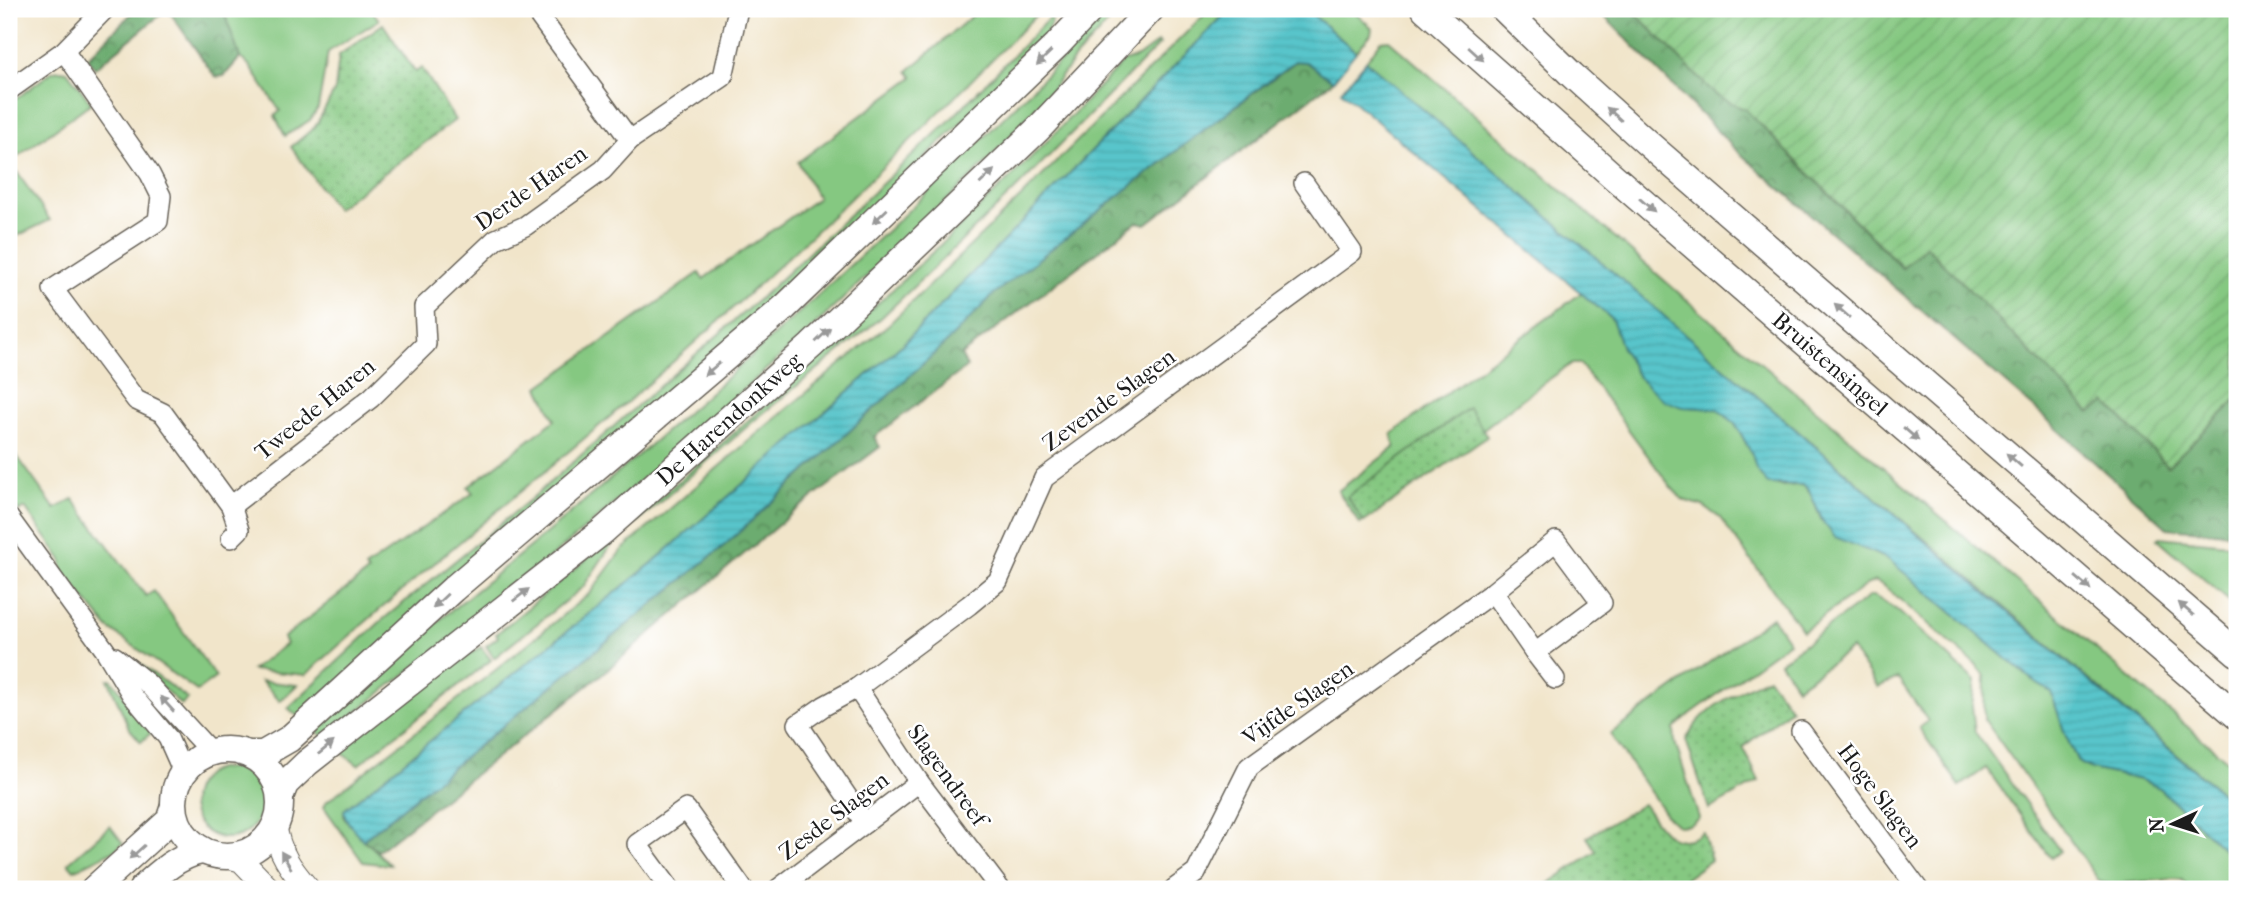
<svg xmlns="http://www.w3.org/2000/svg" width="2246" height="898" font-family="'IM FELL French Canon',serif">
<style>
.grass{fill:#85c881;stroke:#50724e;stroke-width:2}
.forest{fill:url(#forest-crowns);stroke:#446446;stroke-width:2}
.park{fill:url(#park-dots);stroke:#50724e;stroke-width:2}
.garden{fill:url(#garden-furrows);stroke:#50724e;stroke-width:2}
.water{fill:url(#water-rules);stroke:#3a7074;stroke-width:2}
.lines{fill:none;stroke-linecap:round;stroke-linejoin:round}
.minor-casing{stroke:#676259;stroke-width:22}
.tertiary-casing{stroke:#676259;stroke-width:25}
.secondary-casing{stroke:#676259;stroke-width:29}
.minor{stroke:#fff;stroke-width:19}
.tertiary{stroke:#fff;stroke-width:23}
.secondary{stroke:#fff;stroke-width:26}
.oneway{fill:#999}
.labels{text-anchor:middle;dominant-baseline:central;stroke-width:5;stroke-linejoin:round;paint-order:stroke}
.street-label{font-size:23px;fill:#1c1c1c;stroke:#fff}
</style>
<defs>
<pattern id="forest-crowns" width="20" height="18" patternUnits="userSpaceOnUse" patternTransform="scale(1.75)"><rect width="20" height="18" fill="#6cac6f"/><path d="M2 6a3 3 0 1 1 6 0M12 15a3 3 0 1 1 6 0" fill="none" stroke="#588b5a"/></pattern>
<pattern id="park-dots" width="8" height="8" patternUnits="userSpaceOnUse" patternTransform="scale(1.75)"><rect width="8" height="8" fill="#85c881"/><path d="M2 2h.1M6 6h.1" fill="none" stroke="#72ab6f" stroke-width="1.8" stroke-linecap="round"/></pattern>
<pattern id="garden-furrows" width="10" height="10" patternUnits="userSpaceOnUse" patternTransform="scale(1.75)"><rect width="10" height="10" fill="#85c881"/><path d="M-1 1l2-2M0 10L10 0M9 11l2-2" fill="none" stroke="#72ab6f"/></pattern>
<pattern id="water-rules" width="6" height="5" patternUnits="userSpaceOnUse" patternTransform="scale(1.75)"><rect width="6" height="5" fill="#58c5cb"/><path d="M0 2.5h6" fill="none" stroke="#4ca9ae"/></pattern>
</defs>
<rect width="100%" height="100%" fill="#fff"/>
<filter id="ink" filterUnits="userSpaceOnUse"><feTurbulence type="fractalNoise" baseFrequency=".0143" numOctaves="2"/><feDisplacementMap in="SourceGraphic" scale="14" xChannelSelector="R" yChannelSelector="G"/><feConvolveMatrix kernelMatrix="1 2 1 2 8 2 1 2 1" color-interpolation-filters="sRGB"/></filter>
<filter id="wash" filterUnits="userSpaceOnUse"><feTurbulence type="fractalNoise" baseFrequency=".00686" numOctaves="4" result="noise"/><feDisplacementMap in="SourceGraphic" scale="28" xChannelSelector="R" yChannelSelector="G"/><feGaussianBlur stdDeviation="1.57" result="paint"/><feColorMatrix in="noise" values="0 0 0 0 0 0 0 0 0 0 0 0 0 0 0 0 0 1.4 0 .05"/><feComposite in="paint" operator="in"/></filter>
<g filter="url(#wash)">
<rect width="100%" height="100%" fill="#f1e5ca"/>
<g class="grass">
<polygon points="223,9 371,9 379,20 328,52 318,108 310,120 285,136 275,116 280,111 249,65 240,58"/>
<path d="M980,9H1042C910,144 774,274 632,398C524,491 411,579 306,675L252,670L286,644L283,638L368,572L365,568L473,493L468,487L555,420L539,387L699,273L703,279L818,198L798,162L913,77L908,71Z"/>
<path d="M1110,9H1121L1076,57L1048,94L985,164L804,336L597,519L458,633L324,737L313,728C399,649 493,579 582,503C766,348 944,183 1110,9Z"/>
<polygon points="1210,9 1230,9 903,344 861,381 651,564 344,810 344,818 390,865 363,862 324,807 326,802 498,668 590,593 621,551 765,427 888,325 1022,196"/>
<polygon points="1306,9 1352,9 1372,28 1371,34 1356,52"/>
<polygon points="1055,12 1045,38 956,128 773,299 302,720 288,708 381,621 531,499 768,291 949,121"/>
<path d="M1389,40L1696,308L2237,769V806C1945,559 1657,309 1366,61L1381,41Z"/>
<path d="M1158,42L1160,44L1015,190L881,318L756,419L613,543L583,587L494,658L486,646L498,637L496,634C672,491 842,341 1005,183C1046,144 1084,102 1124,61L1138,57Z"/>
<polygon points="61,70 67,71 91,103 10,162 50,220 9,240 9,104 53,71"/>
<path d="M1581,293L1612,319L1638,377L1649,386L1702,407L1717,409L1735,423L1752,454L1761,477L1780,486L1803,485C1813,493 1815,507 1821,519C1829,533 1872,553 1888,559L2036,683L2051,692L2065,734L2078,762L2092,769L2141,780L2158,787L2237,862V889H2190L2182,880L2175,879L2109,884L2100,882L1984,719L1985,676L1975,664L1883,585L1875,581L1866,585L1803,631L1720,518L1703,506L1683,500L1671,487L1580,364H1571L1534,390L1360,524L1338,491L1395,447L1392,434Z"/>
<polygon points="9,445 55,509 73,499 146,596 154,591 216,677 197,691 108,628 62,571 62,560 25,508 19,512 9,497"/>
<polygon points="2159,537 2237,545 2237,608 2157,538"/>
<polygon points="1870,596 1874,596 1897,610 1975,681 1972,706 1975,732 2060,851 2051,858 1986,768 1960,786 1919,728 1928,721 1898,678 1878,687 1851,649 1797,687 1780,662"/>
<polygon points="1772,617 1789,642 1685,718 1674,729 1675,742 1699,818 1689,825 1678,826 1669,819 1610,734"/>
<polygon points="481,647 491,660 358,765 338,750 398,701"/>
<polygon points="135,662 140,664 188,699 181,705"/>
<polygon points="108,679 111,679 152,732 141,742 129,728"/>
<polygon points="261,681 297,685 280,701"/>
<circle cx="227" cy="803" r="35"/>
<polygon points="110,826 123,843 115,850 74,870 68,863"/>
</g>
<g class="forest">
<polygon points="136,9 223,9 240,58 224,76 215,77 171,14 165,11 95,68 87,58"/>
<polygon points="1597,9 1631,9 1716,95 1747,65 1747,111 1902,268 1926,246 2090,412 2106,402 2168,466 2237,399 2237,534 2167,528 2041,414 1736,150"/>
<polygon points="1296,61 1306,62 1333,81 1146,224 1137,222 961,355 967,367 874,437 880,447 796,510 601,675 378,851 363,840 726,544 949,340 995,293 1172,154"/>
</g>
<g class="park">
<polygon points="383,24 415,72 422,68 455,120 336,209 291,147 315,127 335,90 339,55"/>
<polygon points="1469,408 1487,436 1364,522 1347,497"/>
<path d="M1768,677L1791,709L1743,747L1759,781L1709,809L1686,740C1701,707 1737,693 1768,677Z"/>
<path d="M1643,804C1660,827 1673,854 1703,832L1711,860L1671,889H1541L1596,851L1587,837Z"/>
</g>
<polygon class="garden" points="1631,9 2237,9 2237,399 2168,466 2106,402 2090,413 1926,246 1903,268 1746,110 1716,95"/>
<g class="water">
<path d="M1230,9H1306L1356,52L1333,81L1306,62L1295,61L1172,154L995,293L949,340L726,544L363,840C356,832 344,821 344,810L651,564L903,344Z"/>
<path d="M1366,61C1658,308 1944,561 2237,806V862L2158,787L2141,780L2092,769L2078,762L2065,734L2051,692L2036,683L1888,559L1835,537L1823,522L1809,490L1803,485L1768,484L1756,469L1752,454L1735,423L1717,409L1682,407L1663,400L1638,377L1622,348L1612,319L1341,91Z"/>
</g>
</g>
<g filter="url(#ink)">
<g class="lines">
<defs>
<g id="minor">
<polyline points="534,9 630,140"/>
<polyline points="64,51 150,174 161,196 158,221 53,289 136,400 163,413 231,506 239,530 231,538"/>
<polyline points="9,90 64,51 105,9"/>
<polyline points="231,506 371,398 426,344 424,307 496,239 525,226 603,170 630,140 723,77 738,9"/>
<polyline points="9,518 105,650 132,695 168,738 180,765 180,776"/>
<polyline points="1535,653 1555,679"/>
<polyline points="115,657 147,683 206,747 216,751"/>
<polyline points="857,688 919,782 1000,889"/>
<polyline points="1801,731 1918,889"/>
<polyline points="865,823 798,724 824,706 857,688 969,605 998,581 1044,478 1352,252 1304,183"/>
<polyline points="670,889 637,844 686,809 743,889"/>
<polyline points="778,889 919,782"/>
<polyline points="1174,889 1196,873 1249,767 1493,592 1556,541 1602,603 1535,653 1493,592"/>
</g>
<g id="tertiary">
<path d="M275,825C278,852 291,869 308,889"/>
<polyline points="229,857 241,860 269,889"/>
</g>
<g id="secondary">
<polyline points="1425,9 1614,177 2237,716"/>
<polyline points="1504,9 1572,75 1645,141 2237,653"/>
<circle cx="227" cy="803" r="53"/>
<polyline points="249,754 263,754 289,739 453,589 785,307 1057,45 1091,9"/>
<polyline points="280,797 285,784 307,763 603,531 811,346 1038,129 1151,9"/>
<polyline points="94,889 169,821 173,809"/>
<path d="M142,889C159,873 179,855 202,851"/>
</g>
</defs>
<use href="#minor" class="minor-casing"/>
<use href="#tertiary" class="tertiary-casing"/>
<use href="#secondary" class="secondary-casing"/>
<use href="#minor" class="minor"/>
<use href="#tertiary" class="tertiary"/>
<use href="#secondary" class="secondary"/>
</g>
<defs><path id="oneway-solid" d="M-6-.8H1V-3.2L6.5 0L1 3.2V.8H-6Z" transform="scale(1.75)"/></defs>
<g class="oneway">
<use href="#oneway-solid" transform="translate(1476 54) rotate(42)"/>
<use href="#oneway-solid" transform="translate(1044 58) rotate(136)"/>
<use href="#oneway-solid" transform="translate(1614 114) rotate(-138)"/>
<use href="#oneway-solid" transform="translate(987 177) rotate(-44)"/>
<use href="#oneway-solid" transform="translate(1647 205) rotate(41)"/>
<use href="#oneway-solid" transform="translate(880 216) rotate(136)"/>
<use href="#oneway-solid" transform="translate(1842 311) rotate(-139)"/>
<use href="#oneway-solid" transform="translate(823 335) rotate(-44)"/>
<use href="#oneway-solid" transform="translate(712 369) rotate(140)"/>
<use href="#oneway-solid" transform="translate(1911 434) rotate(41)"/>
<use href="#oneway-solid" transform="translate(2014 460) rotate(-139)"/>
<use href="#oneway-solid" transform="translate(2083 583) rotate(41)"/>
<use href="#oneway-solid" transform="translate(521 595) rotate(-38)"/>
<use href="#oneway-solid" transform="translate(440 601) rotate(137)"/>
<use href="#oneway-solid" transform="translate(2186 609) rotate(-139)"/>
<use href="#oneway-solid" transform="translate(167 704) rotate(-132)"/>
<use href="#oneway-solid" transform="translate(326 748) rotate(-39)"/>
<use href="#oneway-solid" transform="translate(137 852) rotate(138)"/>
<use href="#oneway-solid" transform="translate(286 860) rotate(-121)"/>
</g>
</g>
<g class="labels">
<g class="street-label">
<text transform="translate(531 188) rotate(-35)">Derde Haren</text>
<text transform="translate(1830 364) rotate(41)">Bruistensingel</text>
<text transform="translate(1109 400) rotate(-36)">Zevende Slagen</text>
<text transform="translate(315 409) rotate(-39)">Tweede Haren</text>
<text transform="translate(729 419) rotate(-42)">De Harendonkweg</text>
<text transform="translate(1298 703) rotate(-35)">Vijfde Slagen</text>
<text transform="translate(947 775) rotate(54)">Slagendreef</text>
<text transform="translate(1880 796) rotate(53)">Hoge Slagen</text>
<text transform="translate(834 816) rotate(-37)">Zesde Slagen</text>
</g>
</g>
<rect width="2246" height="898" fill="none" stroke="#fff" stroke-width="35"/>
<g transform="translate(2173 824) rotate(266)" stroke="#ffffff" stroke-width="5" paint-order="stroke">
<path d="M0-5L12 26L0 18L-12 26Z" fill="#1c1c1c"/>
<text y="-10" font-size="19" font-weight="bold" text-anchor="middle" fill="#1c1c1c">N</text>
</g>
</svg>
